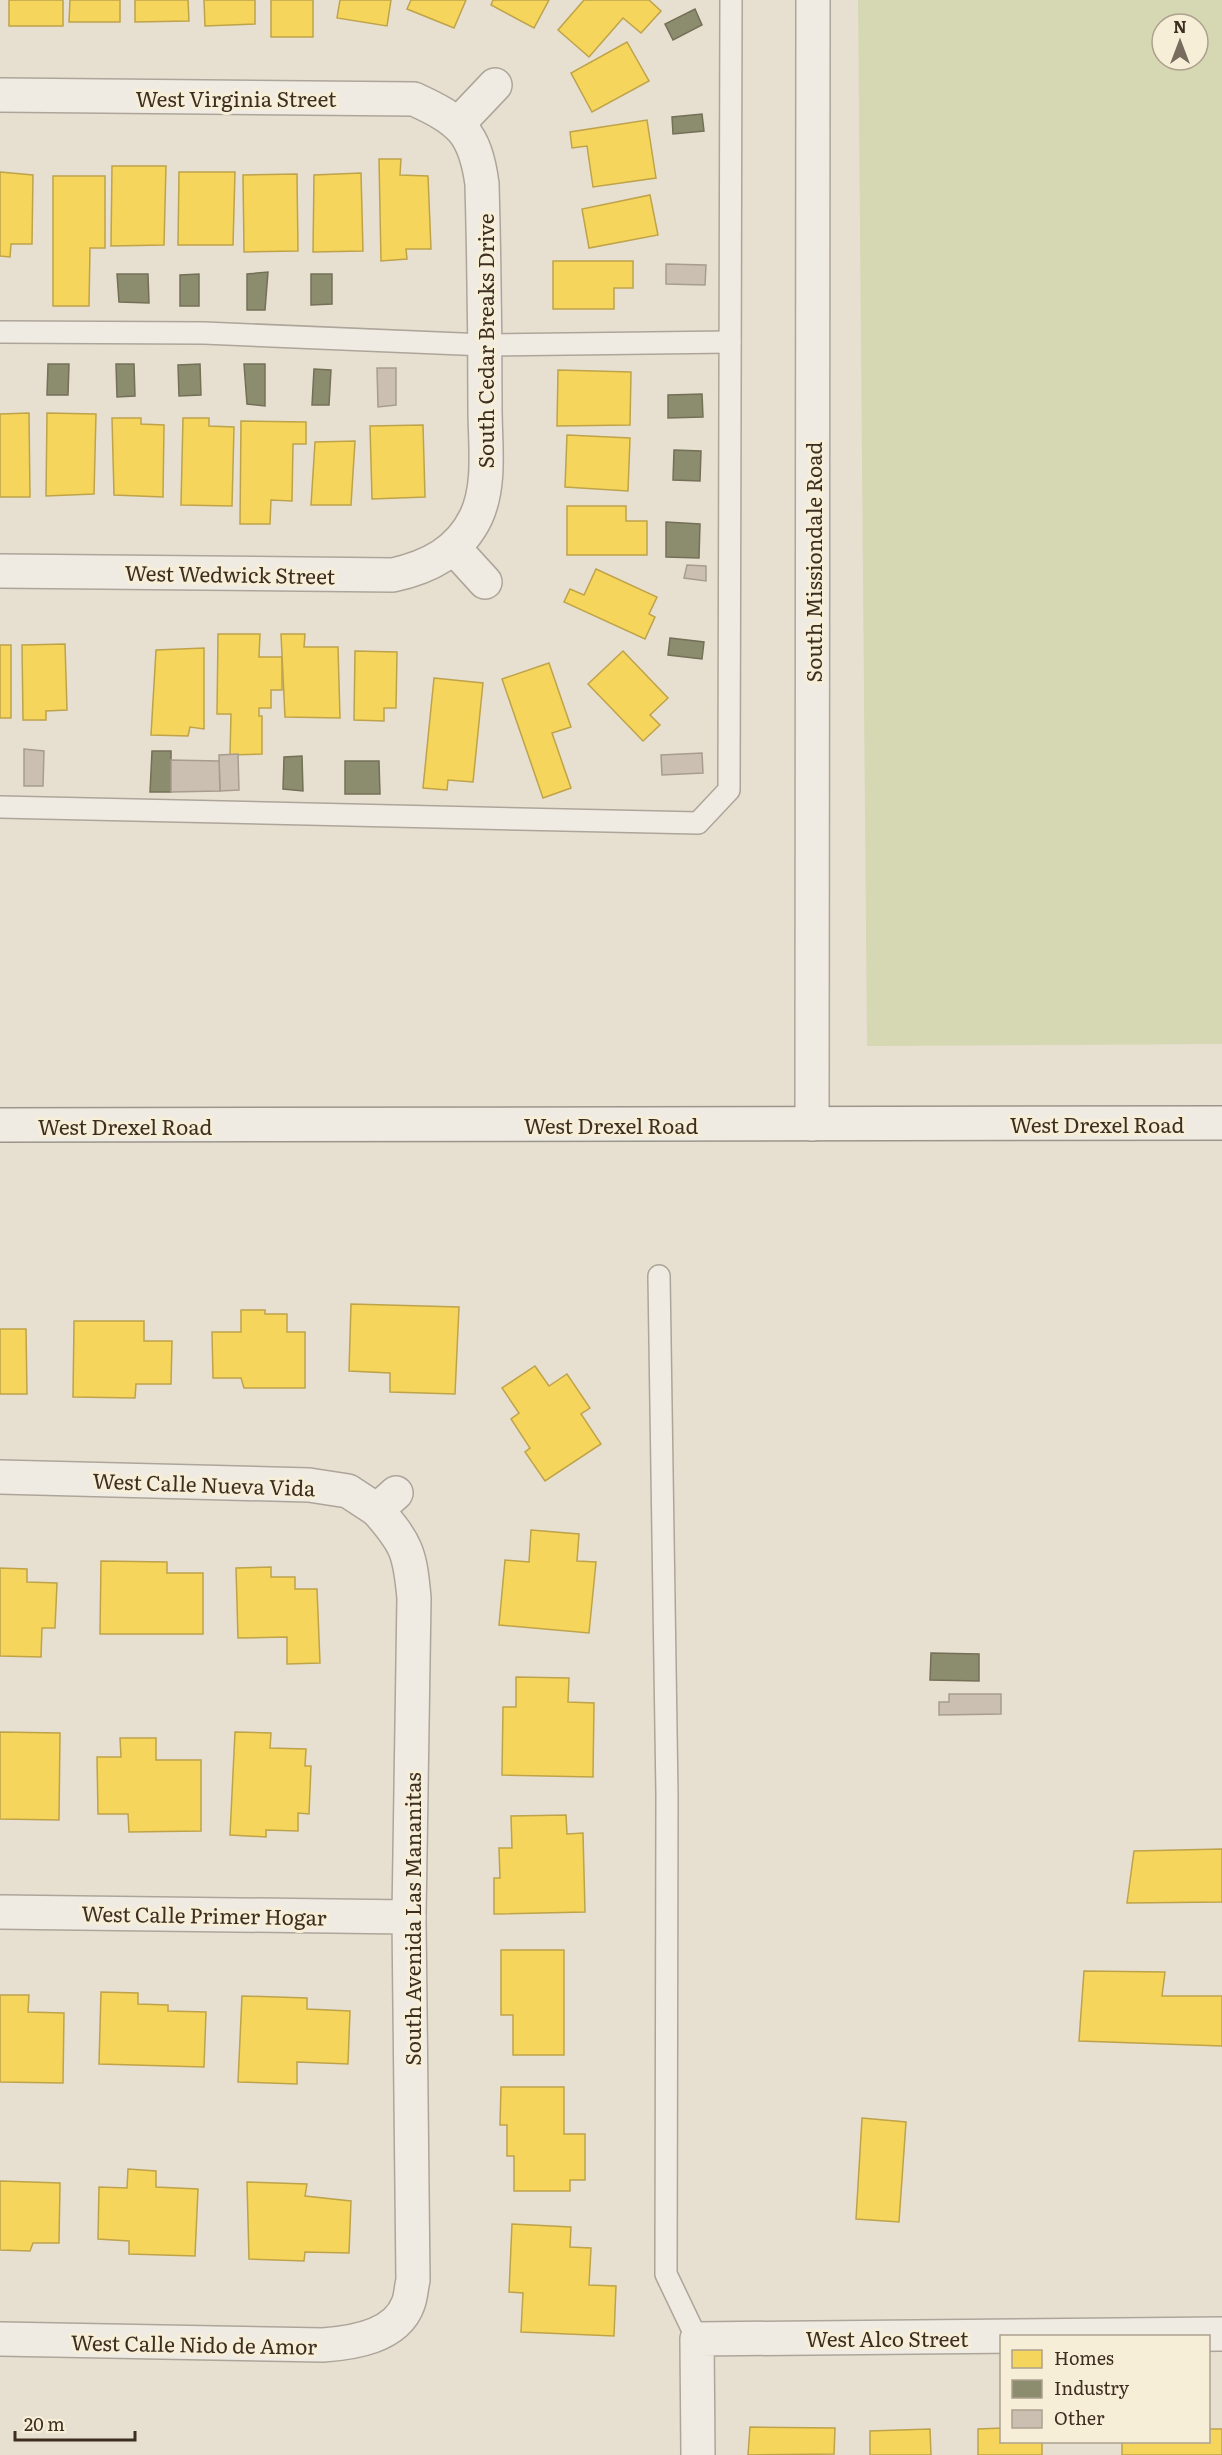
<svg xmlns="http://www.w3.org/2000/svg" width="1222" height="2455" font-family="Literata,serif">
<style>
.green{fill:#d6d7b3;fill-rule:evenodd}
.homes{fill:#f6d55c;stroke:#bea34a;stroke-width:1.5}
.industry{fill:#8c8c6e;stroke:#747057;stroke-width:1.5}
.building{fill:#cbbfb2;stroke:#a89c90;stroke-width:1.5}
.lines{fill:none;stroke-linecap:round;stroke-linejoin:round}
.lane-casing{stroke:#ada599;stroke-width:24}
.street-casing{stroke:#ada599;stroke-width:36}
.secondary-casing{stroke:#9c958a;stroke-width:36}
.lane{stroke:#efebe3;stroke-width:21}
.street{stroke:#efebe3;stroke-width:33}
.secondary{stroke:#efebe3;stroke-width:33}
.labels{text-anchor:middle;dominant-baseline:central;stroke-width:6;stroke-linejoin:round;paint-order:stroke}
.street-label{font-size:21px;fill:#3d2e20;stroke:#f7eed8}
</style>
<rect width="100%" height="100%" fill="#e7e0d1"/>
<path class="green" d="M858,0H1222V1044L867,1046ZM1162,24H1198V60H1162Z"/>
<g class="homes">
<rect x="9" y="0" width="54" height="26"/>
<polygon points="70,0 120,0 120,22 69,22"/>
<polygon points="135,0 188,0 189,21 135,22"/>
<polygon points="204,0 255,0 255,24 205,26"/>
<rect x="271" y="0" width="42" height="37"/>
<polygon points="340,0 391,0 387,26 337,18"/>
<polygon points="411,0 466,0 454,28 407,9"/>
<polygon points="493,0 549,0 534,28 491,5"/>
<polygon points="584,0 649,0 661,11 641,33 623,18 589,57 558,30"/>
<polygon points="627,42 649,81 592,112 571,73"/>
<polygon points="647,120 656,178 593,187 587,146 572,148 570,132"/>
<polygon points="379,159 401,159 400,175 428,176 431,249 406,249 407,259 381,261"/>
<polygon points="112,166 166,166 164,245 111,246"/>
<polygon points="0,172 33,175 32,244 11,244 10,257 0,256"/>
<polygon points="179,172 235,172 233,245 178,245"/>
<polygon points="361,173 363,251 313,252 314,175"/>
<polygon points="297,174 298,251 244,252 243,175"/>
<polygon points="53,176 105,176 105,248 90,248 89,306 53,306"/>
<polygon points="650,195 658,235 589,248 582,209"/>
<polygon points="553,261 633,261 633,288 614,288 614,309 553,309"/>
<polygon points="558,370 631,372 630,425 557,426"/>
<polygon points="29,413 30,497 0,497 0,414"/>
<polygon points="47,413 96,414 94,494 46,496"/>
<polygon points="112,418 141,418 141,424 164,425 163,497 114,495"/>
<polygon points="183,418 209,418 209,426 234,427 232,506 181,505"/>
<polygon points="241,421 306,422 306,444 293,444 292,501 271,500 270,524 240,524"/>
<polygon points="423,425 425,497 372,499 370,426"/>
<polygon points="567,435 630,438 628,491 565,487"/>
<polygon points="355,441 351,505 311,505 315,442"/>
<polygon points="567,506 626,506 626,521 647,521 647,555 567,555"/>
<polygon points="596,569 657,597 649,614 655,617 645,639 564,602 570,589 584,595"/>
<polygon points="218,634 260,634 259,657 282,657 282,690 271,690 271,708 259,708 259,716 262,716 262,754 230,755 231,714 217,714"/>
<polygon points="281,634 305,634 304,647 338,647 340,718 285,717"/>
<polygon points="65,644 67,710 46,711 46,720 23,720 22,645"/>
<rect x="0" y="645" width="11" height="73"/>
<polygon points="204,648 204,729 190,727 188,736 151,735 156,650"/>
<polygon points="355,651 397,652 396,708 384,708 384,721 354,720"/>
<polygon points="623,651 668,698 650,715 660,725 643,741 588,684"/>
<polygon points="549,663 571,727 552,733 571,788 543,798 502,679"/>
<polygon points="434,678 483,683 473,782 448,780 447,790 423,788"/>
<polygon points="351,1304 459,1307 455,1394 390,1392 390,1373 349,1371"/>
<polygon points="241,1310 265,1310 265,1314 287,1314 287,1332 305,1332 305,1388 244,1388 241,1378 213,1378 212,1332 241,1332"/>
<polygon points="74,1321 144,1321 144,1341 172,1341 171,1384 136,1384 135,1398 73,1397"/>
<polygon points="0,1329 26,1329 27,1394 0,1394"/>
<polygon points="535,1366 549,1386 567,1374 590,1408 581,1414 601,1444 545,1481 525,1452 530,1448 511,1419 519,1413 502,1388"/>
<polygon points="531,1530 579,1534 577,1561 596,1562 589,1633 499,1625 505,1560 529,1562"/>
<polygon points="101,1561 167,1562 167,1573 203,1573 203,1634 100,1634"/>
<polygon points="271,1567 271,1577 295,1577 295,1589 317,1589 320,1663 287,1664 287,1637 238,1638 236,1568"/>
<polygon points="0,1568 27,1569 27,1582 57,1583 55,1628 42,1628 41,1657 0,1656"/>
<polygon points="516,1677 569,1678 568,1702 594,1703 593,1777 502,1775 503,1707 516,1707"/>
<polygon points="0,1732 60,1733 59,1820 0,1819"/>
<polygon points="235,1732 271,1733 270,1748 306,1749 305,1766 311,1766 309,1814 298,1813 298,1831 266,1830 266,1837 230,1835"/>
<polygon points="120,1738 156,1738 156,1760 201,1760 201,1831 129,1832 128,1814 98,1814 97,1757 121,1757"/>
<polygon points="566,1815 567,1834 583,1833 585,1912 494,1914 494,1878 500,1878 499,1848 512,1848 511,1816"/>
<polygon points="1222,1849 1222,1902 1127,1903 1134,1851"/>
<polygon points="501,1950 564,1950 564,2055 513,2055 513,2015 501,2015"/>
<polygon points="1084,1971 1165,1972 1162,1996 1222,1996 1222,2046 1079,2041"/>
<polygon points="101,1992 138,1993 138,2004 168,2005 168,2011 206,2012 204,2067 99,2064"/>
<polygon points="0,1995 29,1995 28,2012 64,2013 63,2083 0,2082"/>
<polygon points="242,1996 307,1998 307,2009 350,2011 348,2064 297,2062 297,2084 238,2082"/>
<polygon points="501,2087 564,2087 564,2134 585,2134 585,2180 570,2180 570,2191 514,2191 514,2156 507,2156 507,2125 500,2125"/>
<polygon points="862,2118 906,2122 899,2222 856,2219"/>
<polygon points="128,2169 156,2171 156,2187 198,2189 195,2256 129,2254 129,2241 98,2239 99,2187 127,2188"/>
<polygon points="0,2181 60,2183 59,2243 33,2243 30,2251 0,2250"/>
<polygon points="247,2182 307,2184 305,2196 351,2201 349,2253 305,2252 304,2261 249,2259"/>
<polygon points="512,2224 571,2227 570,2247 591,2248 589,2285 616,2286 614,2336 521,2332 523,2293 509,2292"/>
<polygon points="750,2427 835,2428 834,2454 748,2455"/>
<polygon points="1002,2428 1002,2442 1042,2442 1042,2455 978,2455 978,2429"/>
<polygon points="930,2429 931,2455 870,2455 870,2431"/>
<polygon points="1208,2429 1222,2429 1222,2455 1122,2455 1122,2442 1208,2442"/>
</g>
<g class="industry">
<polygon points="695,9 702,25 673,40 665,24"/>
<polygon points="702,114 704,131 673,134 672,117"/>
<polygon points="268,272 265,310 247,310 247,274"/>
<polygon points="117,274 148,274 149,303 119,302"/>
<polygon points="199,274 199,306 180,306 180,275"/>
<polygon points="311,274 332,274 332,304 311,305"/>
<polygon points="48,364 69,364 68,395 47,395"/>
<polygon points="116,364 134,364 135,396 117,397"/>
<polygon points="200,364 201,395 179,396 178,365"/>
<polygon points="244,364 265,364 265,406 247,404"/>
<polygon points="314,369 331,370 329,405 312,405"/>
<polygon points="702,394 703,417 668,418 668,395"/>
<polygon points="674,450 701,451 700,481 673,480"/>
<polygon points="666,522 700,524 699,558 666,557"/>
<polygon points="670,638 704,642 702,659 668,655"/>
<polygon points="152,751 171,751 171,792 150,792"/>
<polygon points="302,756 303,791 283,789 284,757"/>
<polygon points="345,761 379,761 380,794 345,794"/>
<polygon points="931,1653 979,1654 979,1681 930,1680"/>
</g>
<g class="building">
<polygon points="666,264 706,265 705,285 666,284"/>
<polygon points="377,368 396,368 396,405 378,407"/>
<polygon points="687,565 706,566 706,581 684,578"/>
<polygon points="24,749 44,751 43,786 24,786"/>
<polygon points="702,753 703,773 662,775 661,755"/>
<polygon points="238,754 239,790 220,791 219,755"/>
<polygon points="171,760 219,761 220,791 171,792"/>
<polygon points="949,1694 1001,1694 1001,1714 939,1715 939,1702 949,1702"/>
</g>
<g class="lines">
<defs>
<g id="lane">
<polyline points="0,332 204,333 485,345 730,342"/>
<polyline points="0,807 698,823 729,790 731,0"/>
<polyline points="659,1276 667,1795 666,2274 697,2339"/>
</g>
<g id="street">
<path d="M0,95L414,99C460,120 475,132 482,184C484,259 485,334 485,409C485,444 491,485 476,517C459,552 429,567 393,575L0,571"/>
<polyline points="458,124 495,85"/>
<polyline points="454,548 485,582"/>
<polyline points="812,1124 813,0"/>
<polyline points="0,1477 309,1485 348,1491 377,1510 396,1493"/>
<polyline points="0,1912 409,1917"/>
<path d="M0,2339L323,2345C352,2343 396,2337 408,2304C411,2297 411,2288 413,2280L409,1917L414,1598C410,1553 407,1544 377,1510"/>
<polyline points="698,2455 697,2339 1222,2334"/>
</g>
<polyline id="secondary" points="0,1125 1222,1123"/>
</defs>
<use href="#lane" class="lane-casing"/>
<use href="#street" class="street-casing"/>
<use href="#secondary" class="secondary-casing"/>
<use href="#lane" class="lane"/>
<use href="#street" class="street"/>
<use href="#secondary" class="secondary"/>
</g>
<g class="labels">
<g class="street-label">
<text x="236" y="97">West Virginia Street</text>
<text transform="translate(484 341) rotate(-90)">South Cedar Breaks Drive</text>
<text transform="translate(812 562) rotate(-90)">South Missiondale Road</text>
<text transform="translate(230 573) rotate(1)">West Wedwick Street</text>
<text x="1097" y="1123">West Drexel Road</text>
<text x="611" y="1124">West Drexel Road</text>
<text x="125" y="1125">West Drexel Road</text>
<text transform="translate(204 1483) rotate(2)">West Calle Nueva Vida</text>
<text transform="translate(204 1914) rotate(1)">West Calle Primer Hogar</text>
<text transform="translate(411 1919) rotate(-90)">South Avenida Las Mananitas</text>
<text x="887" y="2337">West Alco Street</text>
<text transform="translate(194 2343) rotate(1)">West Calle Nido de Amor</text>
</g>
</g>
<rect x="1000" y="2335" width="210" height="108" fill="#f7eed8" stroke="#ada18e" stroke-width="1.5"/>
<rect x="1012" y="2350" width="30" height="18" fill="#f6d55c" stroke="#ada18e" stroke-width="1.5"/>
<text x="1054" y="2365" font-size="18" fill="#3d2e20">Homes</text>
<rect x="1012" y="2380" width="30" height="18" fill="#8c8c6e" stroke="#ada18e" stroke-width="1.5"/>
<text x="1054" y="2395" font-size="18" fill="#3d2e20">Industry</text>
<rect x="1012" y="2410" width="30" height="18" fill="#cbbfb2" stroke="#ada18e" stroke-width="1.5"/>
<text x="1054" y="2425" font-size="18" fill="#3d2e20">Other</text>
<g transform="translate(1180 42)"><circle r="28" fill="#f7eed8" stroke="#ada18e" stroke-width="1.5"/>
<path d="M0-4.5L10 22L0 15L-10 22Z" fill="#786c5e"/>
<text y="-9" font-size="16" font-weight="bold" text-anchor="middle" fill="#3d2e20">N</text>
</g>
<path d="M15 2431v9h120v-9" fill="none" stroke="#3d2e20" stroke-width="3"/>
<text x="24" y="2431" font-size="18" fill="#3d2e20" stroke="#f7eed8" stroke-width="4.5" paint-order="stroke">20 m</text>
</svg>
